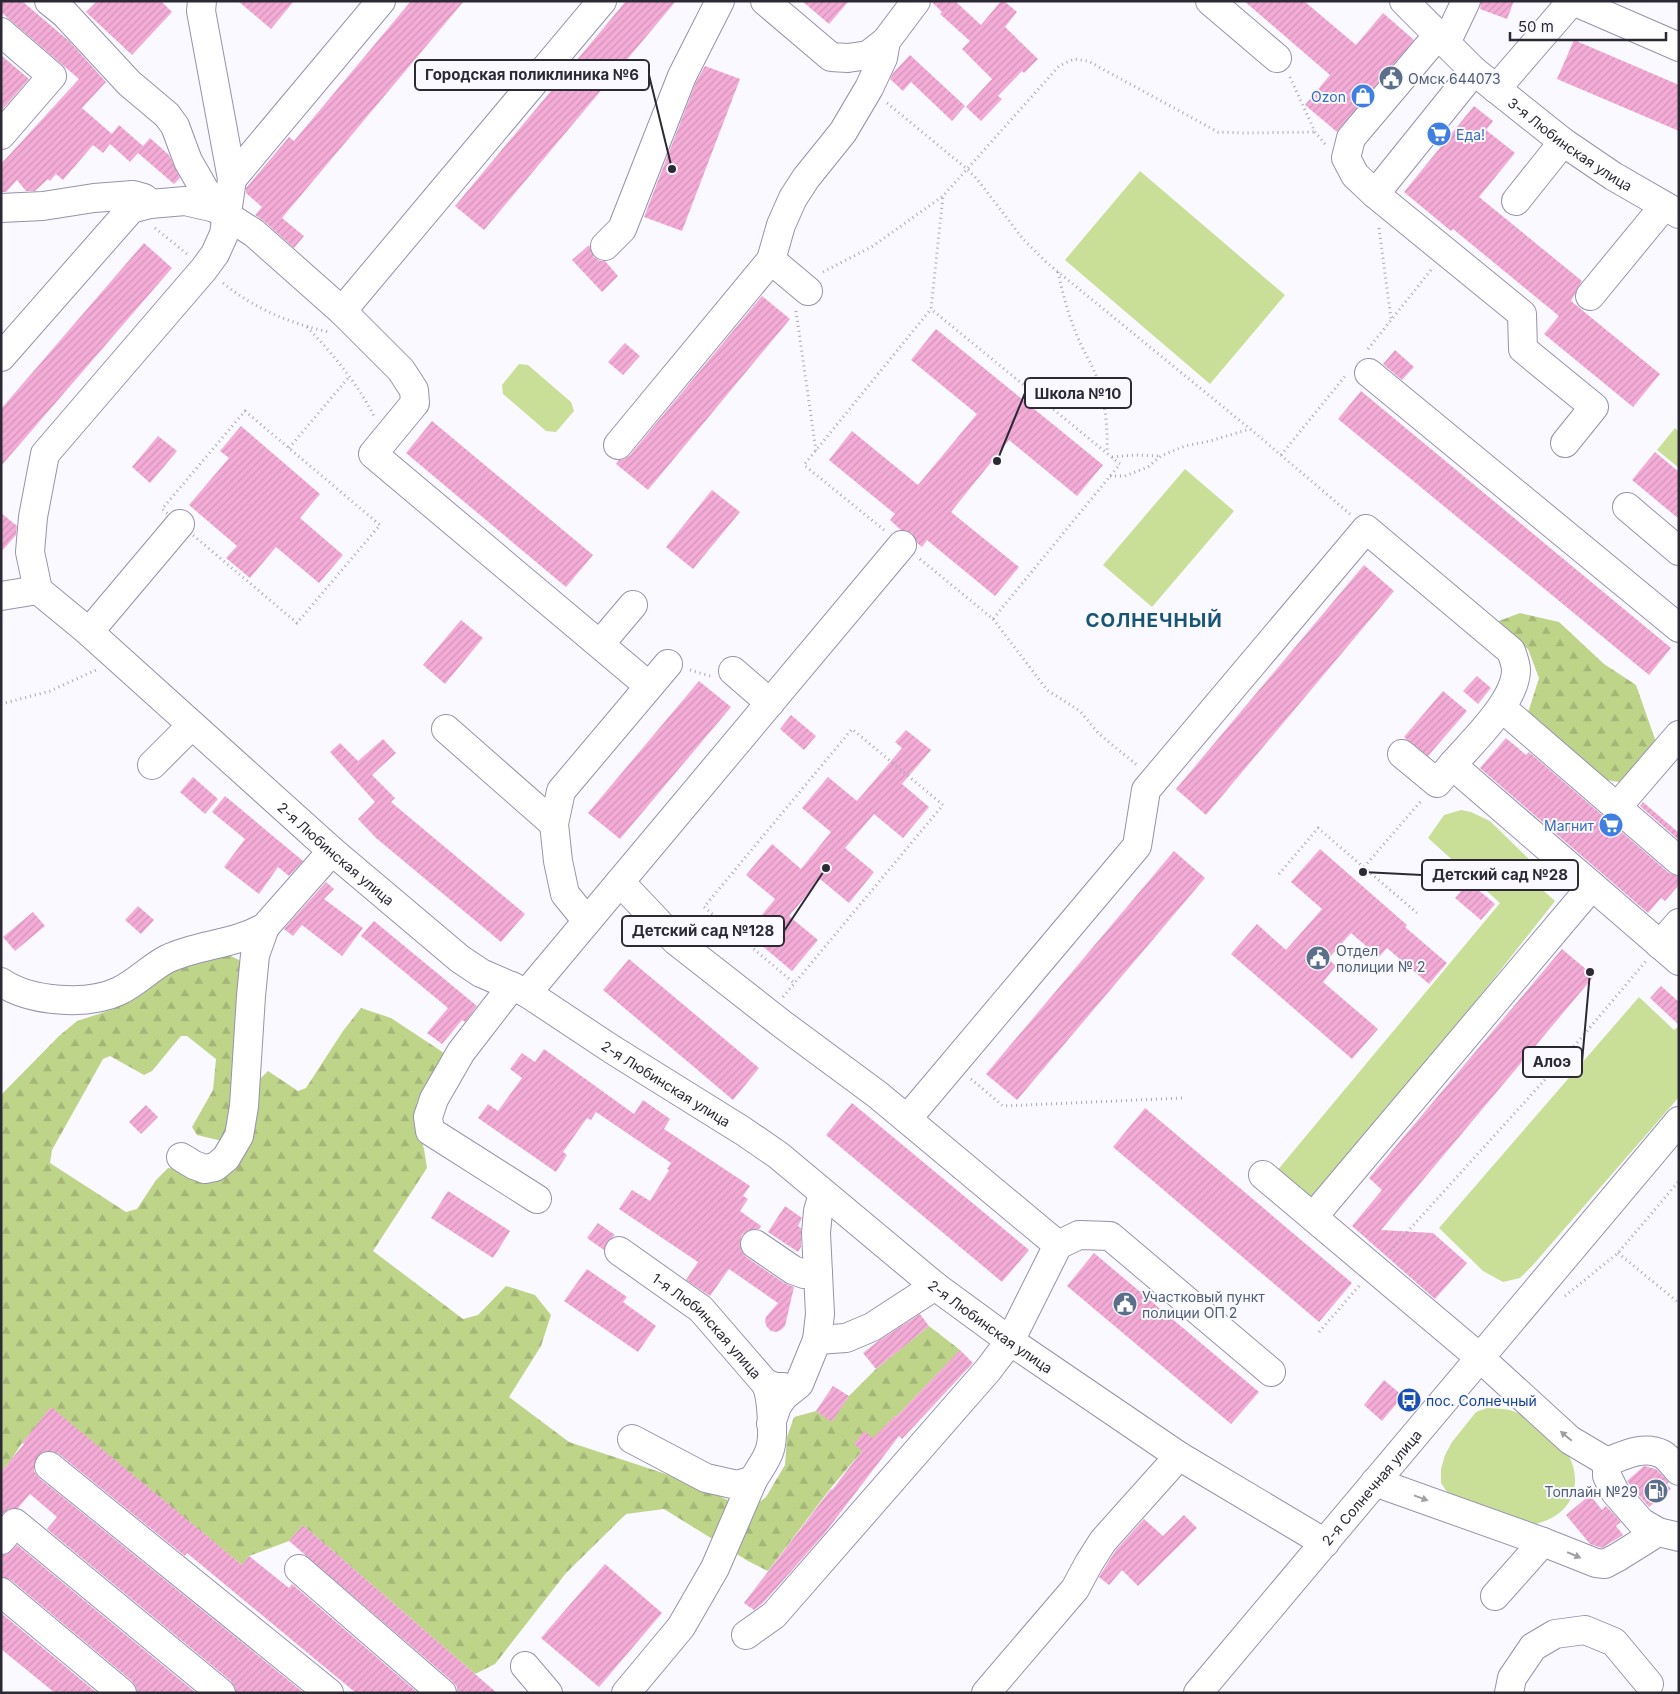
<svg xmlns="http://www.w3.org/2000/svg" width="1680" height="1694" font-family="Inter,sans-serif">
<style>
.grass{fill:#c9df97}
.forest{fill:url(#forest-firs)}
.building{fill:url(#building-hatch)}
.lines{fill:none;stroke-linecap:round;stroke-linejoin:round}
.minor-casing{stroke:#9692ae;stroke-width:30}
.major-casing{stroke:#9692ae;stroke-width:30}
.path{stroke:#a9a8b0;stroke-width:3;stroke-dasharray:1 4;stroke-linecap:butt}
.minor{stroke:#fff;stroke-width:28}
.major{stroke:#fff;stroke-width:28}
.oneway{fill:#a09fa4}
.labels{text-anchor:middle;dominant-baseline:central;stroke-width:4;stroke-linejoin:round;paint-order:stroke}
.service-label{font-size:14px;fill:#4e5e75;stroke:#faf9ff;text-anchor:start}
.shop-label{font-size:14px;fill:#366cbe;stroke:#faf9ff;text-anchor:end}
.street-label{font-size:14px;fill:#2b2934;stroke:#faf9ff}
.transit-label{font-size:14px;fill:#164399;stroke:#faf9ff;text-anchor:start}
.district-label{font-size:19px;font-weight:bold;letter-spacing:1px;fill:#165574;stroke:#faf9ff}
.leader{fill:none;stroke:#2b2934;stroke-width:2}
.callout-dot{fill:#2b2934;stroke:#faf9ff;stroke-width:2}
.callout{fill:#faf9ff;stroke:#2b2934;stroke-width:2}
.callout-label{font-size:15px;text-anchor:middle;font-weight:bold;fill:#2b2934}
</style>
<defs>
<pattern id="forest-firs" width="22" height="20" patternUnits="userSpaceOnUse" patternTransform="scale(1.25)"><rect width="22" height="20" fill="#bed489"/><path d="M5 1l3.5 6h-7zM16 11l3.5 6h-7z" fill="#a3b677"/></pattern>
<pattern id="building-hatch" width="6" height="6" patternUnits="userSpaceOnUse" patternTransform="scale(1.25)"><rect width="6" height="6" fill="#f4acd7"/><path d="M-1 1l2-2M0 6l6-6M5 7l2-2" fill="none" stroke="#d194b9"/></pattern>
</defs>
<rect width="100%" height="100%" fill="#faf9ff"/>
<g class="grass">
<polygon points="1140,171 1285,295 1210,384 1065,260"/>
<polygon points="519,364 528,365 571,402 574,411 556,432 546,431 503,394 502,385"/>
<polygon points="1675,428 1679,432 1679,468 1657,450"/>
<polygon points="1185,469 1234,511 1152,607 1103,565"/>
<polygon points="1461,810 1471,812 1490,821 1536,866 1529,878 1555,901 1314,1206 1276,1172 1500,903 1428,838 1444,815"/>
<polygon points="1639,997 1674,1030 1679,1026 1679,1097 1532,1266 1520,1278 1503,1282 1483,1271 1439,1228"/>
<path d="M1487,1408C1497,1409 1509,1408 1518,1413C1527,1418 1559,1444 1566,1452C1580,1471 1578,1500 1558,1514C1550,1520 1542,1522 1533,1525L1449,1495L1441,1483V1469L1445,1455L1452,1442L1476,1412Z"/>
</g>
<g class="forest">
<polygon points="1520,613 1559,622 1604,664 1636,685 1656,742 1625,783 1595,778 1527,716 1539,678 1528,649 1506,636 1491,624"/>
<polygon points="223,952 243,962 232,1128 222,1141 197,1135 192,1127 213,1090 216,1059 187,1036 181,1036 152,1071 144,1075 110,1056 103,1059 52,1150 50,1163 126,1212 137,1209 156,1180 168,1168 184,1170 210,1179 228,1175 243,1156 256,1105 260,1079 268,1071 298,1091 306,1088 343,1031 361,1008 391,1018 447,1055 417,1124 424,1149 427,1168 373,1251 463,1319 478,1315 506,1286 535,1295 551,1315 541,1346 509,1397 569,1442 687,1481 749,1510 766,1497 785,1465 787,1437 794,1417 816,1411 832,1421 849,1396 876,1369 929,1326 960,1350 896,1417 895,1416 887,1424 876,1441 862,1451 830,1489 768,1571 748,1561 664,1509 626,1514 566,1573 495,1664 475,1674 303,1525 289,1541 249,1556 242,1565 51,1408 22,1443 11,1460 1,1472 1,1095 59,1036 77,1021 114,1009 192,958"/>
</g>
<g class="building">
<polygon points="1,1 22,1 69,41 106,82 82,108 112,134 119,125 143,146 150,138 169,155 180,178 174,184 138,153 130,162 110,144 103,153 93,145 63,180 56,174 50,181 48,179 35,191 26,191 17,180 6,192 1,192 1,164 79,79 1,12"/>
<polygon points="97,1 161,1 172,12 132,55 86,12"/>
<polygon points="238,1 294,1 271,29"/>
<polygon points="411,1 464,1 282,218 304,236 294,248 264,221 255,215 262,207 246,193 246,188 289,137 294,141"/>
<polygon points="626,1 676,1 484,230 455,206"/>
<polygon points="802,1 849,1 829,24"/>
<polygon points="931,1 955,1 981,25 1001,1 1004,1 1017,12 1005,27 1038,59 1024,73 1022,71 998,96 1002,99 981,121 966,107 992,79 962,49 970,41 940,14 942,12"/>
<polygon points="1244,1 1304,1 1356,45 1383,13 1414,40 1337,132 1305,105 1330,75"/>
<polygon points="1481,1 1514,1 1507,19 1480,9"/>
<polygon points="1574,40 1679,85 1679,131 1557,79"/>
<polygon points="1,55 29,79 1,111"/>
<polygon points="910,55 965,106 952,121 911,82 903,91 890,79 893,73"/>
<polygon points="705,66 740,79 682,231 644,217 696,82"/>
<polygon points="1474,106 1493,121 1486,130 1515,153 1479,197 1582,281 1571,301 1660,374 1633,407 1544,334 1559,316 1453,229 1451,231 1404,192"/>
<polygon points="144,243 172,268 1,466 1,409"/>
<polygon points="589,245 594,257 600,261 605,261 618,276 602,292 572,260"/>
<polygon points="762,296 790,319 648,490 616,464 619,460 624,459 630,455"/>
<polygon points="936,329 1103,465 1077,496 1009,440 951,512 1019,567 995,596 927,540 922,547 917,543 912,533 901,530 890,520 895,514 829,460 852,431 918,485 977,414 911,360"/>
<polygon points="625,343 640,356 623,375 608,362"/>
<polygon points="1395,350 1414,367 1402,380 1383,364"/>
<polygon points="1361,391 1671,648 1649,675 1338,419"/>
<polygon points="432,421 593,555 566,587 406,453"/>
<polygon points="241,426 320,494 300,518 343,555 319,583 276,547 250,578 226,558 237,546 189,505 229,458 220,451"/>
<polygon points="158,436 177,451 150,483 132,467"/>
<polygon points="1655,452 1679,472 1679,519 1632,480"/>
<polygon points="712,490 740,512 693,569 666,547"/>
<polygon points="1,513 17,526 16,535 1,552"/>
<polygon points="1364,565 1394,591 1206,815 1176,789"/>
<polygon points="461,620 483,638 445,684 423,665"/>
<polygon points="1477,676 1491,688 1478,704 1463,691"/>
<polygon points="699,681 731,707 620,839 588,813"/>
<polygon points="1443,691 1467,711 1428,756 1404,737"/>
<polygon points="791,715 816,736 804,750 780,729"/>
<polygon points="906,730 931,750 902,784 929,807 903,838 874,814 845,848 874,872 849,903 820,879 789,916 818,940 792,971 747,933 775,899 746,875 772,844 801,869 831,832 802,808 828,777 857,801 902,748 895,742"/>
<polygon points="1506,738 1526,755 1529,752 1669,873 1679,877 1679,885 1665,901 1661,898 1648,913 1480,768"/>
<polygon points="383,739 396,753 372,775 395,798 391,802 525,914 501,942 376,838 358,819 375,802 330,752 340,743 358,761"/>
<polygon points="193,777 218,799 205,814 180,792"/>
<polygon points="225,796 303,861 289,876 278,867 259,894 224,867 245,839 212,812"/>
<polygon points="1643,802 1679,833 1679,840 1640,806"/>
<polygon points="1320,849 1407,925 1405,927 1447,963 1429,984 1387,948 1379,957 1351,933 1328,959 1336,966 1323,982 1378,1029 1352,1059 1231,954 1257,924 1286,950 1322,909 1291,882"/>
<polygon points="1174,851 1205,878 1017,1100 986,1074"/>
<polygon points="326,882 334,889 324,899 363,928 342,956 302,925 293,936 284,929"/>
<polygon points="1469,882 1495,904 1481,920 1455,898"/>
<polygon points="138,906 154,920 141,934 125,920"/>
<polygon points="33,912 45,926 15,951 3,937"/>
<polygon points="374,921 477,1006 465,1022 462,1020 442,1044 427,1033 448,1008 361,936"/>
<polygon points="1562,949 1594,976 1381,1230 1433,1233 1467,1263 1435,1299 1352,1226 1382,1190 1369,1178"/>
<polygon points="629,959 759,1068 733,1100 603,990"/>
<polygon points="1661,986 1679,1002 1679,1025 1650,998"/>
<polygon points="544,1049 634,1114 643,1100 670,1119 664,1129 750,1186 743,1196 748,1199 740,1211 761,1226 759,1229 749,1230 742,1235 740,1242 741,1250 746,1257 784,1283 794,1287 785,1326 781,1330 776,1332 771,1331 767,1327 765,1322 766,1317 778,1303 729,1269 710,1296 686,1280 698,1262 619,1209 632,1190 650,1201 669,1170 667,1169 671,1163 596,1112 591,1120 587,1118 563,1152 567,1155 556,1172 478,1118 488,1104 498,1111 522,1078 510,1069 522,1053 535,1062"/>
<polygon points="852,1103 1029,1250 1002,1282 826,1135"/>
<polygon points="146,1105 158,1117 141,1134 129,1122"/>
<polygon points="1145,1108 1352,1283 1319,1322 1113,1147"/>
<polygon points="448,1191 510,1231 493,1258 431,1218"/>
<polygon points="785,1206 802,1218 798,1226 801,1228 801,1247 798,1252 768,1232"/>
<polygon points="598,1223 615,1235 607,1242 604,1250 587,1238"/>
<polygon points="1094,1253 1259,1392 1231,1424 1067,1286"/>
<polygon points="587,1269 627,1297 623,1302 656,1326 638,1352 564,1301"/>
<polygon points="920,1314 929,1326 876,1369 863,1353 877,1342"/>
<polygon points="960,1350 973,1363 902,1439 899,1436 824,1534 763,1603 754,1610 744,1603 831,1489 832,1490 862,1451 854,1444 864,1431 873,1438 895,1416 896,1417"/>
<polygon points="1384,1380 1403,1396 1382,1421 1364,1405"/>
<polygon points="833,1386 849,1396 832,1422 816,1411"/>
<polygon points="51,1407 242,1565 249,1556 289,1588 292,1584 418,1693 356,1693 187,1553 185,1556 59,1454 52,1451 43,1452 37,1457 34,1464 34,1471 39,1478 304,1693 236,1693 235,1687 231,1681 47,1529 57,1517 30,1494 18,1508 9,1509 1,1515 1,1472 24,1444 22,1443"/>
<polygon points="1644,1466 1656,1469 1669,1482 1667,1484 1671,1489 1649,1507 1627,1481"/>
<polygon points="1590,1495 1602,1510 1606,1506 1621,1522 1616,1526 1623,1535 1602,1548 1590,1544 1566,1515"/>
<polygon points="1184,1515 1197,1528 1138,1586 1122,1570 1109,1585 1099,1577 1116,1550 1144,1519 1163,1536"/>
<polygon points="303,1525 475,1674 497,1693 457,1693 457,1687 452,1681 289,1541"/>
<polygon points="17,1545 196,1693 137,1693 136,1687 132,1681 11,1580 1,1577 1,1555 7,1554"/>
<polygon points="605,1564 662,1613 599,1687 541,1638"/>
<polygon points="1,1613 97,1693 55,1693 1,1649"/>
</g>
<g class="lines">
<defs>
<g id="minor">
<polyline points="49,1 65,14 129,83 167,115 175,126 188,161 215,208"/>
<polyline points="765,1 831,57 848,58 868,55 886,41 916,1"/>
<polyline points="1210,1 1277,58"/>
<path id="s1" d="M1404,1L1474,71L1563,142L1613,176L1679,214"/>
<polyline points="1573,1 1679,47"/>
<polyline points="1,32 52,76 1,135"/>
<polyline points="1438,35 1351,138 1346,158 1355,175 1375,194 1522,314 1523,349 1594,407 1565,443"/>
<polyline points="1446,43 1466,1"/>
<polyline points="1496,89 1572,1"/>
<polyline points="232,179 381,1"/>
<polyline points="1375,194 1474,71"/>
<polyline points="1516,201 1563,142"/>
<polyline points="1,208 43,206 94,198 133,195 144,198 150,204"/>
<polyline points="605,246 622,229 682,76 720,1"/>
<polyline points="771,260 808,291"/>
<polyline points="1590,296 1664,206"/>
<polyline points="342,311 602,1"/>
<polyline points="1,357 131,209 150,204 185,201 215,208 254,233 342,311 401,370 414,390 415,403 373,454 649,686"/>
<polyline points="1369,373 1679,628"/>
<polyline points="618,445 771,260 781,225 793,198 806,178 843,132 869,88 883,58 886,41"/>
<polyline points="1627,507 1679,551"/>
<path id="s2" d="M38,590L89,632L332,851L460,959L481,973L527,993L613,1050L743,1131L778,1155L935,1286L1010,1341L1179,1456L1325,1543"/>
<polyline points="38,590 30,552 33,517 45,454 204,269 215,254 224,234 232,179 201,11 202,1"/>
<polyline points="1,596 38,590"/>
<polyline points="89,632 180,524"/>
<polyline points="600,644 633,605"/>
<polyline points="733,671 770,703"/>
<polyline points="1502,708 1679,861"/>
<polyline points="446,729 554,824"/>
<polyline points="1402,754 1437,783 1452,765"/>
<polyline points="152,765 192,725"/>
<polyline points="1617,807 1679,735"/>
<polyline points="620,882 676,941 782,1024 878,1095 1058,1245"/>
<polyline points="587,921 565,894 558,861 554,824 561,791 668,664"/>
<polyline points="1660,945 1679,923"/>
<path d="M1,982C30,1002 88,1006 119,991C136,983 150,968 167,959C198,944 234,945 265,927L332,851"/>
<polyline points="512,986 461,1052 434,1099 428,1117 430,1131 537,1199"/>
<polyline points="527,993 902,545"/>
<path d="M907,1119L1137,846L1146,790L1366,529L1511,651C1513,657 1516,664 1516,670C1516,701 1472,742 1452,765L1679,961"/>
<polyline points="181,1157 194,1165 205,1169 215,1167 226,1158 239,1136 244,1106 251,996 255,955 265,927"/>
<polyline points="1263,1175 1479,1357 1570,1440 1607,1462"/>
<polyline points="1313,1217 1592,886"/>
<polyline points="755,1244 793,1270 804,1274 818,1273"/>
<path id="s3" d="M619,1251L701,1309L765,1383L775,1387H783"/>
<polyline points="817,1340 846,1338 872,1327 935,1286"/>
<polyline points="771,1424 777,1406 784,1396 799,1384 817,1340 820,1314 816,1233 818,1211 823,1194"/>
<path d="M632,1439L706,1478L737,1485L753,1480C758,1471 767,1460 770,1449C774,1436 772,1394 765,1383"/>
<polyline points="1607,1462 1607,1476 1615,1492 1641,1522 1658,1532 1679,1537"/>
<path d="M1607,1462C1624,1455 1644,1445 1662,1454C1668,1457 1674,1466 1679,1471"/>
<polyline points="49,1466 329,1693"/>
<polyline points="1375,1482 1543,1542 1596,1563 1605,1564 1618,1557 1658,1532"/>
<polyline points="1,1540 15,1523 221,1693"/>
<polyline points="299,1569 442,1693"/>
<polyline points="1,1592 122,1693"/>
<polyline points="1495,1596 1543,1542"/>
<polyline points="746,1635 774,1615 988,1370 1010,1341 1058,1245 1079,1235 1110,1236 1271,1372"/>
<polyline points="525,1666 548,1693"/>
<polyline points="626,1693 681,1627 715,1568 753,1480"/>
<polyline points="986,1693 1075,1589 1089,1563 1103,1541 1179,1456"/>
<polyline points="1509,1693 1512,1678 1533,1647 1555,1634 1585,1630 1614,1642 1649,1684"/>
</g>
<g id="major">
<path id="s4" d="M1198,1693L1679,1121"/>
</g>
</defs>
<use href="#minor" class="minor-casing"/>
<use href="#major" class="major-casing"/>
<g class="path">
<polyline points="1290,77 1315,132 1325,144"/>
<polyline points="887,103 967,169 977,179 1023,239 1046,262 1255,433 1350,514"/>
<polyline points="155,228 187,254"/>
<polyline points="1379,228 1391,319"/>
<polyline points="823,272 873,246 943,196 1059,66 1074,59 1088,61 1218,132 1244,133 1315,132"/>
<path d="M1058,272C1063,295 1069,317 1078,338C1083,350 1090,361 1095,373C1105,398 1108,425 1107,452"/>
<path d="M223,283C255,309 289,323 329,332"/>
<polyline points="796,311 816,451"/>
<path d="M307,327C333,354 357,383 374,416"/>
<polyline points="1368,349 1431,270"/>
<polygon points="245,411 380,525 297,623 162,509"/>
<polyline points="289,448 349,377"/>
<polyline points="1281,455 1346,375"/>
<polyline points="1112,457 1135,455 1161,456"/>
<polyline points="1110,476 1125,476 1148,467 1161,456 1185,446 1210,441 1250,429"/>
<polyline points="884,530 804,465 931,309 943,196"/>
<polyline points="920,559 993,619 1120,464 931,309"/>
<polyline points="993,619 1047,690 1080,711 1099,734 1137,765"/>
<polyline points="690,670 710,676"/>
<polyline points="1,704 50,691 96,670"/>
<polyline points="1364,867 1422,800"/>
<polyline points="1279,874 1318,828 1417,913"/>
<polyline points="708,935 720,920"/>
<polyline points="783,997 943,805 852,729 704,907 794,983"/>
<polyline points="971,1079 1003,1106 1183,1098"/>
<polyline points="1390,1251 1560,1063 1646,961"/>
<polyline points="1618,1253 1679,1303"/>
<polyline points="1565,1296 1618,1253 1679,1181"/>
<polyline points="1319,1332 1360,1285"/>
</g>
<use href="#minor" class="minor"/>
<use href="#major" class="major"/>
</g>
<defs><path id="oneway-solid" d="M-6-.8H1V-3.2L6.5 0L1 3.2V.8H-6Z" transform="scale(1.25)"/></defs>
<g class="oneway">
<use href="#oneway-solid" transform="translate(1566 1436) rotate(-140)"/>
<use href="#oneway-solid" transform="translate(1421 1498) rotate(20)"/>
<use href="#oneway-solid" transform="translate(1574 1555) rotate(23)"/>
</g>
<defs>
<symbol id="civic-disc" viewBox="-11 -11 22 22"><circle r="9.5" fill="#5c6f8a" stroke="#faf9ff"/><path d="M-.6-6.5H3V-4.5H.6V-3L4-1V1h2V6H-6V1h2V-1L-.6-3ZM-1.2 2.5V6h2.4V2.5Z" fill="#fff"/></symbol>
<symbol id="shop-disc" viewBox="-11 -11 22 22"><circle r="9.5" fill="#3f7fe0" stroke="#faf9ff"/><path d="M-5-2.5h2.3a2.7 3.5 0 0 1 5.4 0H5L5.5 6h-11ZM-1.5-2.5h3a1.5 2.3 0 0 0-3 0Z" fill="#fff"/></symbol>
<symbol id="supermarket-disc" viewBox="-11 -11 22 22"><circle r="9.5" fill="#3f7fe0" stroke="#faf9ff"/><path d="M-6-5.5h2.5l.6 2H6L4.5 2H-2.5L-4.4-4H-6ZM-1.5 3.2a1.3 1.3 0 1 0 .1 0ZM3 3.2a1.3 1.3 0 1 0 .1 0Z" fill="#fff"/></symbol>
<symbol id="bus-disc" viewBox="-11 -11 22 22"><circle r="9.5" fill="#1a4fb4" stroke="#faf9ff"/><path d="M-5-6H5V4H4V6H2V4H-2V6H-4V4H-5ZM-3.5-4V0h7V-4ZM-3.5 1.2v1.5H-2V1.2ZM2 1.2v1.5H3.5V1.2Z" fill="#fff"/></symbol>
<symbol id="fuel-disc" viewBox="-11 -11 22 22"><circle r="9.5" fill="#5c6f8a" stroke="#faf9ff"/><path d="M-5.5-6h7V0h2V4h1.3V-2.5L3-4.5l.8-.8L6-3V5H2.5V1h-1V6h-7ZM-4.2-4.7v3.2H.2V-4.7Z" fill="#fff"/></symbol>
</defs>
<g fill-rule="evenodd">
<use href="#civic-disc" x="1377" y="64" width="28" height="28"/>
<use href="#shop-disc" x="1349" y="82" width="28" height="28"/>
<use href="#supermarket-disc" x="1425" y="120" width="28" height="28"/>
<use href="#supermarket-disc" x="1597" y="811" width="28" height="28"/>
<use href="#civic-disc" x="1304" y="944" width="28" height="28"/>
<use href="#civic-disc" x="1111" y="1290" width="28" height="28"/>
<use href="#bus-disc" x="1395" y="1386" width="28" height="28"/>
<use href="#fuel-disc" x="1642" y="1477" width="28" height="28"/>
</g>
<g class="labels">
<g class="service-label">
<text x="1408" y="78">Омск 644073</text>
<text x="1336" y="950">Отдел<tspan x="1336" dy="16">полиции № 2</tspan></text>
<text x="1142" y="1296">Участковый пункт<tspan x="1142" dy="16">полиции ОП 2</tspan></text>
<text x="1638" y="1491" text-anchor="end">Топлайн №29</text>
</g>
<g class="shop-label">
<text x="1346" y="96">Ozon</text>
<text x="1456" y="134" text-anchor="start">Еда!</text>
<text x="1594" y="825">Магнит</text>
</g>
<g class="street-label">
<text stroke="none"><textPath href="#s1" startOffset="220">3-я Любинская улица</textPath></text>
<text stroke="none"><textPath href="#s2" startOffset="398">2-я Любинская улица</textPath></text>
<text stroke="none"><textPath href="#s2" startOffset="802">2-я Любинская улица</textPath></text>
<text stroke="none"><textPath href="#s2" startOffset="1208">2-я Любинская улица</textPath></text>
<text stroke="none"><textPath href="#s3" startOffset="116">1-я Любинская улица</textPath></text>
<text stroke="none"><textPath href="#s4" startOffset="269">2-я Солнечная улица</textPath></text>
</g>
<g class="transit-label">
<text x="1426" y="1400">пос. Солнечный</text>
</g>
<g class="district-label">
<text x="1154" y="620">СОЛНЕЧНЫЙ</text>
</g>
</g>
<path class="leader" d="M672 169L649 75M997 461L1025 393M1363 872L1422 875M826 868L784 931M1590 972L1582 1062"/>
<g class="callout-dot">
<circle cx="672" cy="169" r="5"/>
<circle cx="997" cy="461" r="5"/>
<circle cx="1363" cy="872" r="5"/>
<circle cx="826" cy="868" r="5"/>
<circle cx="1590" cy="972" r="5"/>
</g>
<g class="callout">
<rect x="415" y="60" width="234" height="30" rx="5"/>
<rect x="1025" y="378" width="106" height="30" rx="5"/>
<rect x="1422" y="860" width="156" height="30" rx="5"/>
<rect x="622" y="916" width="162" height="30" rx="5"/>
<rect x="1523" y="1047" width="59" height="30" rx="5"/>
</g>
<g class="callout-label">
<text x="532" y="80">Городская поликлиника №6</text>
<text x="1078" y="399">Школа №10</text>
<text x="1500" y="880">Детский сад №28</text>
<text x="703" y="936">Детский сад №128</text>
<text x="1552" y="1067">Алоэ</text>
</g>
<rect width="1680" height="1694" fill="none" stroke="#2b2934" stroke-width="5"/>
<path d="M1510 32v8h156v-8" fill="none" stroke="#2b2934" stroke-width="2.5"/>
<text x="1518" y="32" font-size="15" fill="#2b2934" stroke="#faf9ff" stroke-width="4" paint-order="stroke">50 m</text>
</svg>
